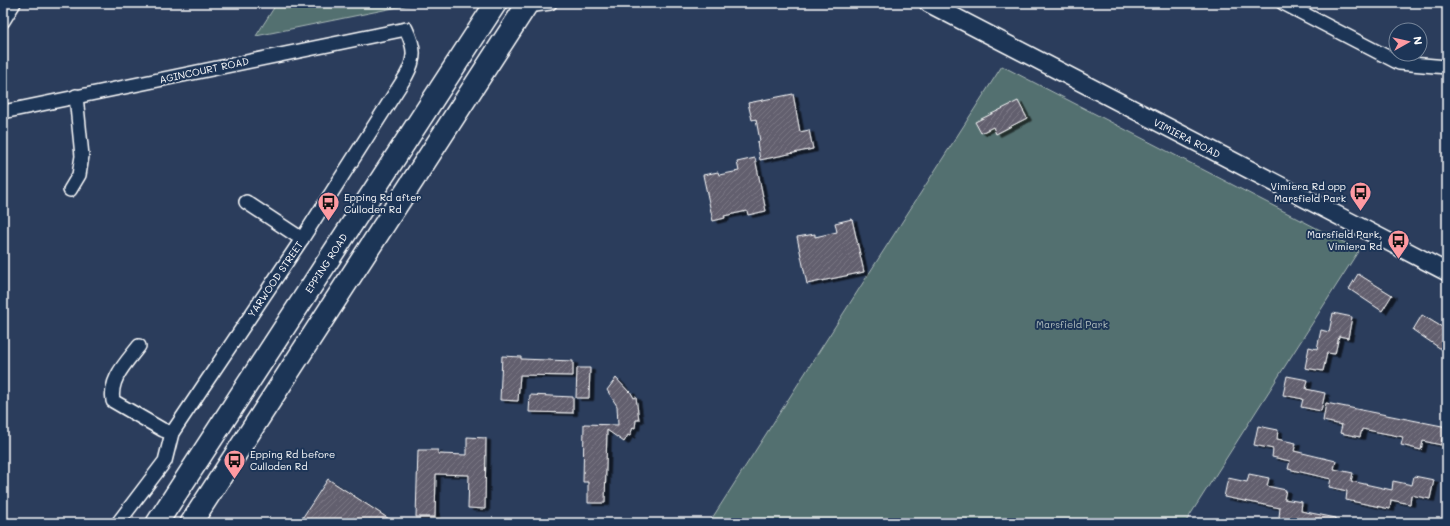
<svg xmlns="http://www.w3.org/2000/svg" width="1450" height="526" font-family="Mali,sans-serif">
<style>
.park{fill:#53706f;stroke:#a9b8b7}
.building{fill:url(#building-hatch);stroke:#fff;filter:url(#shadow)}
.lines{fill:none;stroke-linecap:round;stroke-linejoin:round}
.minor-casing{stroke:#fff;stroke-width:16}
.tertiary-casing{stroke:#fff;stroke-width:20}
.primary-casing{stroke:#fff;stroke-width:24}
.minor{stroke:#1d3557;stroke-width:13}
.tertiary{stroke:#1d3557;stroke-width:17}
.primary{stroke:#1d3557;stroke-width:21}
.labels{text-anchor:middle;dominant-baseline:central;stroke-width:4;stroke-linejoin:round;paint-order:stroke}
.street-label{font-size:10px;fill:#fff;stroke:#1d3557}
.poi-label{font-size:10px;fill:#fff;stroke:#1d3557;text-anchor:end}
.park-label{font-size:10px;fill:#b2bfbe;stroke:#1d3557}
</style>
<defs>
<pattern id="building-hatch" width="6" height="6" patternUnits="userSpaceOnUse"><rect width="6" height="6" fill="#625e6e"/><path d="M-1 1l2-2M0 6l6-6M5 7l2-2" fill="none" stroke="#7a7684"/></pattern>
<filter id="shadow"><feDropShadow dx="4.5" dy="2.5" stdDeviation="0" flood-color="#0009"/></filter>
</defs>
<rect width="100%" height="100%" fill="#2b3d5c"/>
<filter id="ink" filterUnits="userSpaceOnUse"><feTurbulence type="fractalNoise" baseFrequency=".025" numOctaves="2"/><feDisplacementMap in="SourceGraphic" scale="8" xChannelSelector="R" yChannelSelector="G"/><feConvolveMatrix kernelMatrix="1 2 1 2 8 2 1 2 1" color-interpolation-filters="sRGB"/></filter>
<g filter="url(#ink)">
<g class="park">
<polygon points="277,3 418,3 256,36"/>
<polygon points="1002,66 1359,250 1185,523 709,523"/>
</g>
<g class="building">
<polygon points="793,94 800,132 809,130 813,149 760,160 757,142 760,141 756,119 752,120 748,103"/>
<polygon points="1018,101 1027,118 996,134 993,127 981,133 975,122"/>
<polygon points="755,158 766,211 748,215 747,211 724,216 725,218 713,221 703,175 718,172 719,175 739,171 737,162"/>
<polygon points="852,219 864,272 807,284 797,237 815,234 815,237 837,232 835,223"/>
<polygon points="1358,274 1392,295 1382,311 1349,289"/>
<polygon points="1333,313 1352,317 1348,338 1339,336 1335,354 1327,353 1323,371 1305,368 1309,347 1317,349 1321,330 1329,332"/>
<polygon points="1422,315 1447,330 1447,353 1413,330"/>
<polygon points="502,356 521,357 521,359 573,361 573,376 520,375 518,401 500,400"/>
<polygon points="577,368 590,368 589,398 576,398"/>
<polygon points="1287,376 1308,380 1306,389 1325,393 1321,411 1301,407 1303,399 1283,395"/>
<polygon points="616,378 629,392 630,391 634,398 636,397 639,420 636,420 635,428 633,427 630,436 628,435 624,442 607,430 605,503 588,503 588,482 583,482 584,424 618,425 617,406 607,390"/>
<polygon points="530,395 573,397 573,413 529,412"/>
<polygon points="1326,403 1447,427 1447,439 1442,438 1441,445 1423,441 1421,450 1401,445 1403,437 1388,434 1362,429 1360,437 1340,433 1342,425 1323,421"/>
<polygon points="1258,426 1278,430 1277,439 1296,443 1294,451 1336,461 1334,469 1353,473 1351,481 1392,490 1393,481 1412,485 1414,476 1434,480 1430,499 1411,495 1410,504 1391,500 1390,509 1346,500 1347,491 1329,487 1331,479 1288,469 1290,461 1272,457 1273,449 1254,445"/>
<polygon points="467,437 486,438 485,509 468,508 469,475 436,474 435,517 416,517 418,450 438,450 438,454 467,455"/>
<polygon points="1249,474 1269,478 1267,486 1286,490 1284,499 1302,502 1301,511 1336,518 1336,523 1302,523 1302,522 1279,517 1280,508 1224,497 1228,478 1247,482"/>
<polygon points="328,479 383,515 395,523 299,523"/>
</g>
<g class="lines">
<defs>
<g id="minor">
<polyline points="1283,3 1399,63 1447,67"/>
<polyline points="527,6 550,3"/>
<polyline points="3,21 14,3"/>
<path d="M3,112L406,29C415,48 416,58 406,76L302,239L172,433L165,461L118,523"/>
<polyline points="70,190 79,175 82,156 76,96"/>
<polyline points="246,202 302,239"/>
<path d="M139,346C126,363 109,379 113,401L163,430L172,433"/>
</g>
<polyline id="tertiary" points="928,3 1447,272"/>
<g id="primary">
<polyline points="157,523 496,3"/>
<polyline points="191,523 528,3"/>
</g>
</defs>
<use href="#minor" class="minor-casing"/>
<use href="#tertiary" class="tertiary-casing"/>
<use href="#primary" class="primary-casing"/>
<use href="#minor" class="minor"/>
<use href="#tertiary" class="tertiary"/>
<use href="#primary" class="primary"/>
</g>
</g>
<defs>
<symbol id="bus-pin" viewBox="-11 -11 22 30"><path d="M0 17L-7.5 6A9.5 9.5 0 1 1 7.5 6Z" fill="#ff9aa2" stroke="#1d3557"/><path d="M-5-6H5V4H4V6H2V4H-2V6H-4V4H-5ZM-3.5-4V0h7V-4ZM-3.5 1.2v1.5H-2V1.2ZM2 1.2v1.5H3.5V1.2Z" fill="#111"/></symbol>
</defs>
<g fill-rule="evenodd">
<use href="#bus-pin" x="1348" y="180" width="25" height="34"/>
<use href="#bus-pin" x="316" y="190" width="25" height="34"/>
<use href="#bus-pin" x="1386" y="228" width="25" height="34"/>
<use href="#bus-pin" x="222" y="448" width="25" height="34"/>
</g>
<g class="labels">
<g class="street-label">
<text transform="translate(204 70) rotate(-12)">AGINCOURT ROAD</text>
<text transform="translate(1187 138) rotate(27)">VIMIERA ROAD</text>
<text transform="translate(326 263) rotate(-57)">EPPING ROAD</text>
<text transform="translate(275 279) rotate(-56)">YARWOOD STREET</text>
</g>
<g class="poi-label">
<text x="1346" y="186">Vimiera Rd opp<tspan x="1346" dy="12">Marsfield Park</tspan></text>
<text x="344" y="197" text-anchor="start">Epping Rd after<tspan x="344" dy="12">Culloden Rd</tspan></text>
<text x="1382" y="234">Marsfield Park,<tspan x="1382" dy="12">Vimiera Rd</tspan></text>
<text x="250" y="454" text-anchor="start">Epping Rd before<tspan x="250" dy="12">Culloden Rd</tspan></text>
</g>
<g class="park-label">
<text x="1072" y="324">Marsfield Park</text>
</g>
</g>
<rect width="1450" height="526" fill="none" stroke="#1d3557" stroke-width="16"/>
<rect x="8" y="8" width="1434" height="510" fill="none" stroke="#fff" stroke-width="1.5" filter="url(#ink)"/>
<g transform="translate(1408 42) rotate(82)"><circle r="19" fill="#1d3557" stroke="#77869a"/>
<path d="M0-3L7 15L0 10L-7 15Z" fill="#ff9aa2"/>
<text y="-6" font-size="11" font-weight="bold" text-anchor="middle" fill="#ffffff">N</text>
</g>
</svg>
